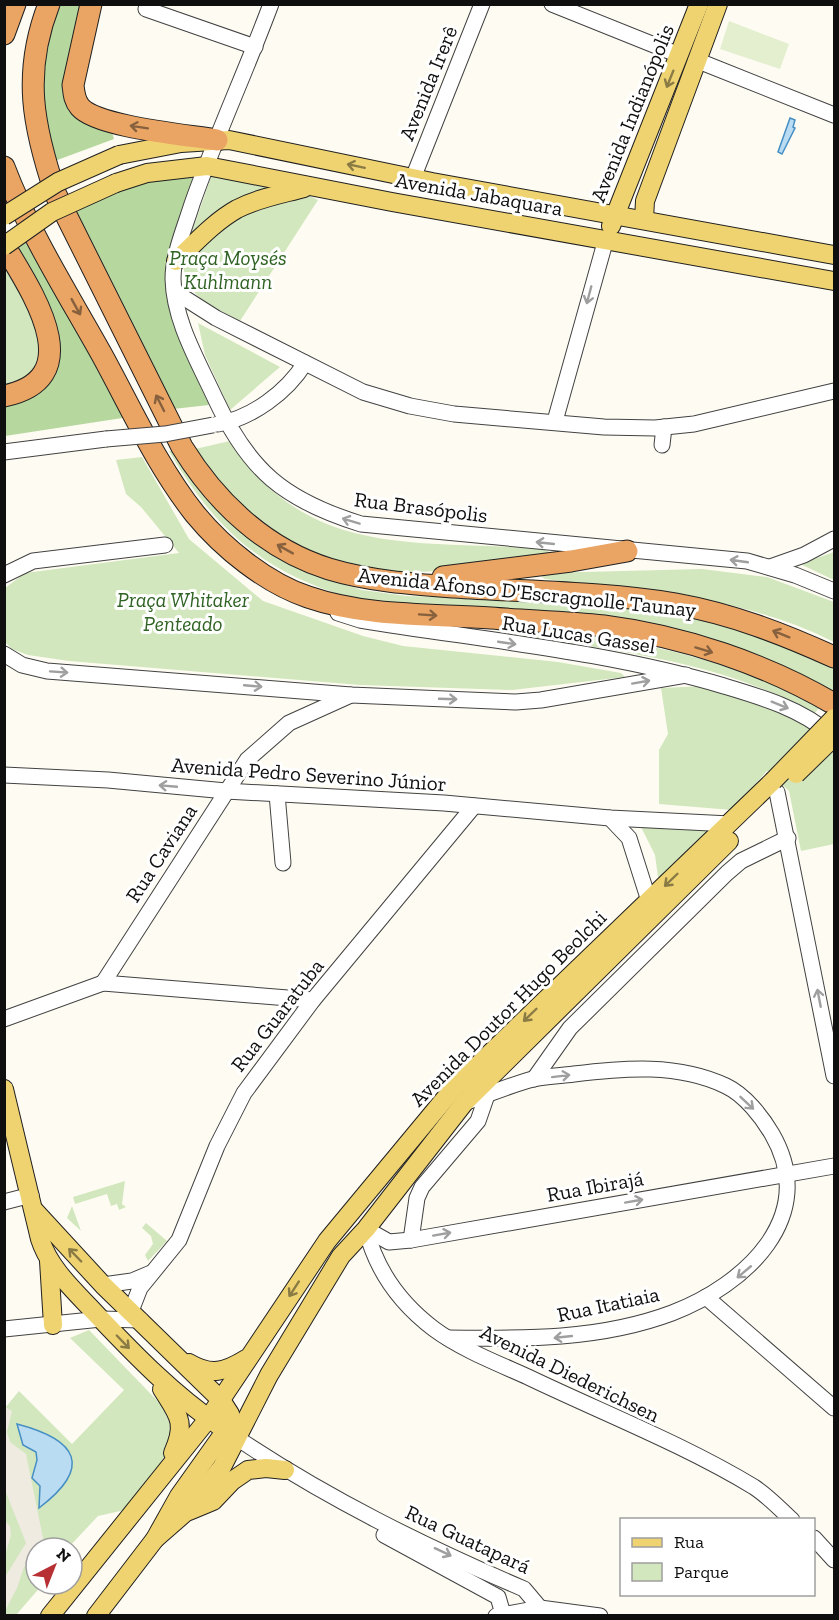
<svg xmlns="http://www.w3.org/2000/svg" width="839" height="1620" font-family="'Zilla Slab',serif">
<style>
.green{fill:#d2e7bd}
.forest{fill:#b6d79e}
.pitch{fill:#e3efcf}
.plaza{fill:#efebe1}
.water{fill:#badcf2;stroke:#468fc4;stroke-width:1.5}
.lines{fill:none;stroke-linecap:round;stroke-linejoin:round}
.minor-casing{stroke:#424242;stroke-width:17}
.major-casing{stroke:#202020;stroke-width:20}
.highway-casing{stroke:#202020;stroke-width:23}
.minor{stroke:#fff;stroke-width:15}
.major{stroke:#efd371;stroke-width:18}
.highway{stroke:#eaa464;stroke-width:21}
.rail{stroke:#b63034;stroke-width:4}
.minor-bridge-casing{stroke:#424242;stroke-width:17;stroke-linecap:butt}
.major-bridge-casing{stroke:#202020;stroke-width:20;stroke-linecap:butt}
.minor-bridge{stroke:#fff;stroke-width:15}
.major-bridge{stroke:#efd371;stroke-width:18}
.oneway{stroke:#8a7b45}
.oneway2{stroke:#87613e}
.oneway3{stroke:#9f9f9f}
.labels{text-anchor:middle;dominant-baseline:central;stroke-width:6;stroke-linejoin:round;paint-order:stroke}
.street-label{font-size:21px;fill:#0f0f0f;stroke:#fff}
.park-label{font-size:21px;font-style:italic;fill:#2f6323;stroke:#fff}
</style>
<rect width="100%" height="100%" fill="#fefcf2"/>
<g class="green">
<polygon points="212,174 287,186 188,243"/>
<path d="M304,193L318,200L240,321C211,305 183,297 183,260L238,213Z"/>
<polygon points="4,260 42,336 34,373 4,389"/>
<polygon points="198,323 280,367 230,410 205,355"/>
<path d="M230,441C308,561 418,539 542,549L558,555C511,561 461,572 412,572C365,572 302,557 264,528C236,507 215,478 195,449Z"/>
<path d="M177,450L324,578L362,590L406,596L583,601L712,618L834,665V692L787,668L752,654L348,597C261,571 214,528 169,451Z"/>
<polygon points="142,457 189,539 263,601 363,636 403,646 558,662 621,673 625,677 512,690 360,685 69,661 28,655 12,649 5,642 5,588 25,573 179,553 141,507 126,494 116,460"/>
<polygon points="834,552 834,580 800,564"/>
<path d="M702,569L767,577L834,602V642C742,596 645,591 545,579L541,576L543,573Z"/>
<path d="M507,630C616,634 724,655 820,707L814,714C745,673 659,657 581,645C556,641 528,643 504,634Z"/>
<polygon points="707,686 805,721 834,744 834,844 801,851 789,791 767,771 732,810 659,804 659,750 668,734 661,688"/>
<polygon points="642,821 707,824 711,832 662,881 658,877 655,855 641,827"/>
<polygon points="125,1181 122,1204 126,1207 119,1210 117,1204 111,1206 107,1194 75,1204 73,1197"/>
<polygon points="72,1206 81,1231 67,1218"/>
<polygon points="146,1223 167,1241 148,1261 145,1255 153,1244 151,1236 142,1228"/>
<polygon points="89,1330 174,1418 177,1440 157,1475 125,1510 98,1516 68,1548 36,1548 36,1584 43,1584 16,1615 5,1616 5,1408 19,1391 72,1444 124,1390 70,1338"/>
</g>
<g class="forest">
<polygon points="57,5 85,5 67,84 110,126 114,139 52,162 40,83 46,33"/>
<path d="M192,176C194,191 174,238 169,256C156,305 190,361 209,405L173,409L73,211L147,181Z"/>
<polygon points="29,240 129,417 5,436 5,402 54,367 15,251"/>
</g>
<polygon class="pitch" points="729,21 789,44 780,69 720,49"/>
<g class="plaza">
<polygon points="5,1407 12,1411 7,1432 10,1442 26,1454 45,1548 36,1548 36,1563 24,1567 17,1588 5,1611 5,1577 26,1543 5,1490"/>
<polygon points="4,1520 10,1526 11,1535 6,1552"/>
</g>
<g class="water">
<polygon points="790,118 795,120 793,127 795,128 782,154 778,152"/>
<path d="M17,1424C78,1440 93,1467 39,1508L40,1486L32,1478L37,1460L36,1452L23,1445Z"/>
</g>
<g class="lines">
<defs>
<g id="minor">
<path d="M271,4C246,71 216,136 192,204C185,227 173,254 173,279C174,321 198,361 215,398C249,471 284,500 361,524L747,561L795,575L834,591"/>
<polyline points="552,4 679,55"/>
<polyline points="146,9 255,47"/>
<polyline points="696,60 834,115"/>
<polyline points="413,178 482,4"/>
<polyline points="175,292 216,318 363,392 410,406 454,414 604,427 655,428 694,424 834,391"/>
<polyline points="555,421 606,239"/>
<path d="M218,424C252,418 287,392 305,363"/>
<polyline points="662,445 664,427"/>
<polyline points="4,452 106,439"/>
<polyline points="770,567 804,555 834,539"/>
<polyline points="4,575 33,561 165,545"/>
<path d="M338,613L360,620C482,640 605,651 724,686C761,697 802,709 831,735"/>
<polyline points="4,654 22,665 47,671 351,695 516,702 541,700 686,675"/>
<polyline points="4,775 108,780 226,791 444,803 610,818 730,824"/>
<polyline points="777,792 834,1076"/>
<polyline points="277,794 283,863"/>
<polyline points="610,818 629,838 649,901"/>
<polyline points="103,983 247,760 289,723 351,695"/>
<polyline points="4,1019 103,983 313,1000"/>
<polyline points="534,1079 570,1028 727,873 741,861 788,838"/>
<polyline points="4,1202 31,1195"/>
<path d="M366,1229C376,1270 401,1304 434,1329C461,1349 497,1363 528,1377C601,1412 685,1445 754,1487C768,1496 780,1509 792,1520"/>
<polyline points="366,1229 389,1242 411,1240 834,1166"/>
<polyline points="411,1240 417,1198 422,1187 478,1121 487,1095"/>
<polyline points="103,1285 132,1281 151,1273"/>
<polyline points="706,1297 834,1408"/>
<polyline points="131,1311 140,1288 179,1240 217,1146 244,1093 313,1000 474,806"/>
<polyline points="4,1329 101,1319 141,1320"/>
<path d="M448,1338C524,1339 600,1340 672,1313C745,1285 820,1217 772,1134C762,1117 745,1095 726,1086C678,1063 624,1068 574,1074C560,1076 546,1076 533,1079C510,1085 487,1095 464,1103"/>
<path d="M237,1438C328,1499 424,1546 524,1589L540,1608"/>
<polyline points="384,1535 498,1597 503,1614"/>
<polyline points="814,1538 834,1560"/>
<polyline points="496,1616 540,1608 600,1616"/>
</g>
<g id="major">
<polyline points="119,155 181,143 229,140 432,182 834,255"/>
<polyline points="116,183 147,173 207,166 392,202 834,281"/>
<polyline points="644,219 645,201 718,4"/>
<polyline points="611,226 699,4"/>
<path d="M176,261C195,243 214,222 237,209C258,198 282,194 304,188"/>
<path d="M4,1089L40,1239C50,1270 76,1292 98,1316C136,1356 173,1394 218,1425"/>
<polyline points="34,1210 103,1285 221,1400 230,1414 226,1430 179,1496 155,1539 96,1616"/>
<polyline points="49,1261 53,1325"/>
<path d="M189,1363C211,1376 225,1372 246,1359"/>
<path d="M162,1389C178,1415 187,1422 173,1453"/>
<polyline points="189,1511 213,1501 232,1481 248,1470 266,1468 285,1470"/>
<polyline points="155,1539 187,1511 222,1467 269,1375 341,1256 366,1229 464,1103 729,841"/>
<polyline points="50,1616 208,1419 327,1241 453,1089 773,781"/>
</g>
<g id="highway">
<path d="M49,4C22,73 33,127 56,195L182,447C216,502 265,549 329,569C369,581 412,584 454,587C528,592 603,592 676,604C732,614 783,634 834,657"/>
<path d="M91,4L73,85C74,93 74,100 80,107C97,127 188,135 217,140"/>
<polyline points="4,34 15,4"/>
<path d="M4,167C29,233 68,294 102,355C131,408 157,466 195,514C223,548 266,583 308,597C366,617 430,614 491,618C528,621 567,622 604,626C683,636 766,664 834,704"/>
<path d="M4,245C30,289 92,378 4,396"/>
<polyline points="443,577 571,561 627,551"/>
</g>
</defs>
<use href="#minor" class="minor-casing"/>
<use href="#major" class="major-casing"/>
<use href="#highway" class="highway-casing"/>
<use href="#minor" class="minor"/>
<use href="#major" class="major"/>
<use href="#highway" class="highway"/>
<polyline class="rail" points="769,780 834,713"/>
<defs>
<polyline id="minor-bridge" points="106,439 165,434 213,425"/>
<g id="major-bridge">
<polyline points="4,216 58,182 119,155"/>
<polyline points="4,246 52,212 116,183"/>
<polyline points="796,774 834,737"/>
<polyline points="773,781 834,718"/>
</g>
</defs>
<use href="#minor-bridge" class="minor-bridge-casing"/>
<use href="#major-bridge" class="major-bridge-casing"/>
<use href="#minor-bridge" class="minor-bridge"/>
<use href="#major-bridge" class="major-bridge"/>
</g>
<defs><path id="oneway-shaft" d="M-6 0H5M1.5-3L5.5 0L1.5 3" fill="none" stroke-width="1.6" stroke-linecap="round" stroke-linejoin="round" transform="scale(1.5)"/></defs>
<g class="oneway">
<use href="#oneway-shaft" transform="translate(670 79) rotate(112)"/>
<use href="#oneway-shaft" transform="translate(356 166) rotate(-168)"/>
<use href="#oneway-shaft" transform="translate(671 880) rotate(136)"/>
<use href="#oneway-shaft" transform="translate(530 1015) rotate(136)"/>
<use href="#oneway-shaft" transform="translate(75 1255) rotate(-134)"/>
<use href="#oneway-shaft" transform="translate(294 1289) rotate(123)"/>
<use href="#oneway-shaft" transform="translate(123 1342) rotate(46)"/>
</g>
<g class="oneway2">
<use href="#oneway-shaft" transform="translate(139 127) rotate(-171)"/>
<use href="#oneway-shaft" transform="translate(76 307) rotate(61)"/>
<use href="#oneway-shaft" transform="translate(160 403) rotate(-117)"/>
<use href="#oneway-shaft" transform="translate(285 549) rotate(-151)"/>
<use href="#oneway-shaft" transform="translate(428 615) rotate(4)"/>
<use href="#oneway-shaft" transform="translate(781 634) rotate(-158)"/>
<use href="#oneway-shaft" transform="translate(704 650) rotate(17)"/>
</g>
<g class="oneway3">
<use href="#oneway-shaft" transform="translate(589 295) rotate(105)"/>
<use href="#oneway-shaft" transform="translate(351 521) rotate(-163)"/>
<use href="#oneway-shaft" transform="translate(545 543) rotate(-174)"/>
<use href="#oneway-shaft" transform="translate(739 561) rotate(-172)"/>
<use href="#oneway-shaft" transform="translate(507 643) rotate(8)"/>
<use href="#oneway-shaft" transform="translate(59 672) rotate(4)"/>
<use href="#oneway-shaft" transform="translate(641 682) rotate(-10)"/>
<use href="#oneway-shaft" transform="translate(253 686) rotate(5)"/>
<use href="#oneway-shaft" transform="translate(448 699) rotate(2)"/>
<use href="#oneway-shaft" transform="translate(780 705) rotate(22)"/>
<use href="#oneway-shaft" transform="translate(168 786) rotate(-175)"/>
<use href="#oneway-shaft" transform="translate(819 998) rotate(-101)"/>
<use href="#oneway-shaft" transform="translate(561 1076) rotate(-7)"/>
<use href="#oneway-shaft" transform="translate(747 1103) rotate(43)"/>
<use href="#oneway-shaft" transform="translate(634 1201) rotate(-10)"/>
<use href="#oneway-shaft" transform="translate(442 1234) rotate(-10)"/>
<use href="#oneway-shaft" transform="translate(744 1272) rotate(140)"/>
<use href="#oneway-shaft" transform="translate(563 1337) rotate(174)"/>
<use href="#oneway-shaft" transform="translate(443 1552) rotate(25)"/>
</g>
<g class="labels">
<g class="street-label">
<text transform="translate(428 83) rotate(-68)">Avenida Irerê</text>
<text transform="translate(632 113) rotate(-68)">Avenida Indianópolis</text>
<text transform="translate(479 194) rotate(10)">Avenida Jabaquara</text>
<text transform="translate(421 507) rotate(7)">Rua Brasópolis</text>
<text transform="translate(527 592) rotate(6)">Avenida Afonso D'Escragnolle Taunay</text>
<text transform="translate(579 634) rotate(9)">Rua Lucas Gassel</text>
<text transform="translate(309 774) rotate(4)">Avenida Pedro Severino Júnior</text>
<text transform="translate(161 853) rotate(-57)">Rua Caviana</text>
<text transform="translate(508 1008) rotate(-45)">Avenida Doutor Hugo Beolchi</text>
<text transform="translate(277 1015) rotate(-52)">Rua Guaratuba</text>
<text transform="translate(595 1186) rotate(-10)">Rua Ibirajá</text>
<text transform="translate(608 1304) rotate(-12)">Rua Itatiaia</text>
<text transform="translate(570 1373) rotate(26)">Avenida Diederichsen</text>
<text transform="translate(468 1539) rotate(25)">Rua Guatapará</text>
</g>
<g class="park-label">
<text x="228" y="257">Praça Moysés<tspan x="228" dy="24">Kuhlmann</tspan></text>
<text x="183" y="599">Praça Whitaker<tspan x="183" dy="24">Penteado</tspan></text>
</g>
</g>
<rect width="839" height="1620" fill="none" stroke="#0f0f0f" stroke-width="12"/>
<rect x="620" y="1518" width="195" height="78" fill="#ffffff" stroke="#9f9f9f" stroke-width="1.5"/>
<rect x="632" y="1538" width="30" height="9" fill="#efd371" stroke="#9f9f9f" stroke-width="1.5"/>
<text x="674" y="1548" font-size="18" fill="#0f0f0f">Rua</text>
<rect x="632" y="1563" width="30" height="18" fill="#d2e7bd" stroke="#9f9f9f" stroke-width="1.5"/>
<text x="674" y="1578" font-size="18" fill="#0f0f0f">Parque</text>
<g transform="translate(54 1566) rotate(42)"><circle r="28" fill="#ffffff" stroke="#9f9f9f" stroke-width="1.5"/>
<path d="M0-4.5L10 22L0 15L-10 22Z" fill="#b63034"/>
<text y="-9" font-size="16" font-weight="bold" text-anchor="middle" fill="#0f0f0f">N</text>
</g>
</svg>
